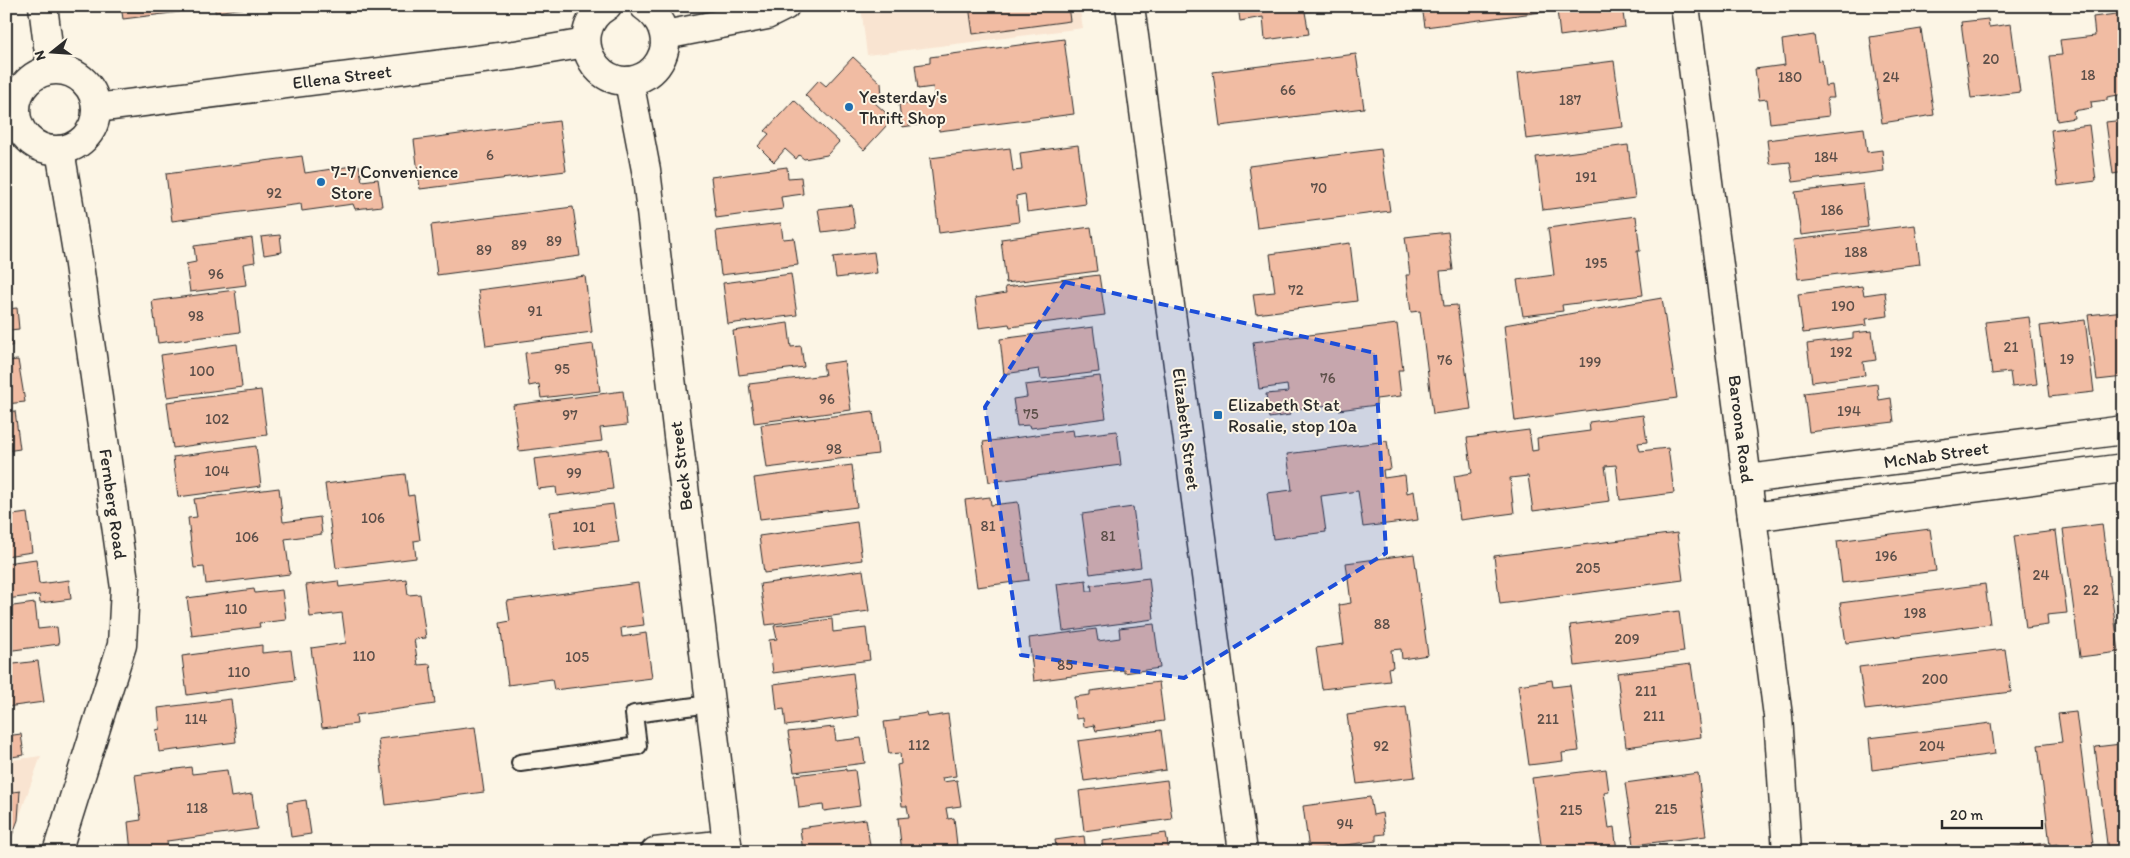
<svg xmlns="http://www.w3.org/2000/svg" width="2130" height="858" font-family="Itim,sans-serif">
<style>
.built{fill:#f9e4d1}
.building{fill:#f1bca3;stroke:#2b2b2b}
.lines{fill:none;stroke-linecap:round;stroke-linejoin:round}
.lane-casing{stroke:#2b2b2b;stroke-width:20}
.street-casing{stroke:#2b2b2b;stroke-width:31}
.secondary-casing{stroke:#2b2b2b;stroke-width:31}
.lane{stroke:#fcf5e5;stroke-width:16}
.street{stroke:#fcf5e5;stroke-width:28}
.secondary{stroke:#fcf5e5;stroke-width:28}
.marked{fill:#1d4ed8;fill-opacity:0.2;stroke:#1d4ed8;stroke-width:4;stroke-dasharray:10 6;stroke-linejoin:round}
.poi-dot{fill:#1f6fb2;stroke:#fcf5e5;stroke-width:2}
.labels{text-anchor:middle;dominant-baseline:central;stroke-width:4;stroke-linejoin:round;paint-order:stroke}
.number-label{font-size:15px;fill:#5c4f49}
.street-label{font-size:18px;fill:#2b2b2b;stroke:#fcf5e5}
.poi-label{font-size:18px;fill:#2b2b2b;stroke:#fcf5e5;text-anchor:start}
</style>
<rect width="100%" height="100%" fill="#fcf5e5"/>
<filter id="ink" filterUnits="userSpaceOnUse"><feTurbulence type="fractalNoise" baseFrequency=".02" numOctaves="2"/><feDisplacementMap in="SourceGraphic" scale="10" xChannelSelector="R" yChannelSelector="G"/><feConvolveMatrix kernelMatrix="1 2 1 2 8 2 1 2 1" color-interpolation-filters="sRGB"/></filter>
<g filter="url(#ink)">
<g class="built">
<polygon points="861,6 1079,6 1083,28 867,55"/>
<polygon points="41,756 18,820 6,851 6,761"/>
</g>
<g class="building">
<polygon points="121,6 179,6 180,12 123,19"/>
<polygon points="215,6 259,6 215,12"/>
<polygon points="969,6 1068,6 1070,21 973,34"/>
<polygon points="1238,6 1320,6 1321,10 1305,12 1309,34 1265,40 1263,17 1240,21"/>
<polygon points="1422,6 1622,6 1625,27 1560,36 1557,10 1425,27"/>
<polygon points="2124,13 2124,94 2107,97 2107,100 2091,102 2092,108 2073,111 2074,118 2057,121 2049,56 2062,55 2060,40 2095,36 2093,17"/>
<polygon points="1988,19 1989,27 2011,24 2020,92 1971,98 1961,22"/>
<polygon points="1921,29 1934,115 1882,123 1870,37"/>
<polygon points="1814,35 1818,61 1822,60 1825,86 1832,85 1834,98 1827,98 1829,116 1770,123 1767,99 1759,100 1755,69 1785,65 1782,40"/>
<polygon points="1064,39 1074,114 939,131 938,122 902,127 899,104 935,100 933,87 918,89 915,65 930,63 930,57"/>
<polygon points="1356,54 1364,108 1220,126 1213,72"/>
<polygon points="853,57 881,83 882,96 875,103 885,112 887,125 864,150 805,95 819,80 826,86"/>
<polygon points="1614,61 1623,127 1526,139 1518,73"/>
<polygon points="794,100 839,142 827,155 804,159 799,155 796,159 785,149 774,162 758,146 769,134 765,131"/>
<polygon points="2124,120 2124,172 2113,174 2106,122"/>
<polygon points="559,121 566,171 420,189 414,140"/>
<polygon points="2089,125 2096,181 2058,186 2051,130"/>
<polygon points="1864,128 1867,152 1882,150 1884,171 1793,182 1790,162 1770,164 1767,140"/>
<polygon points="1078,145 1086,204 1027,212 1025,194 1016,196 1019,222 939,233 930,158 1010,148 1013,171 1022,170 1020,153"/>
<polygon points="1628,145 1635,198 1543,210 1536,157"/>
<polygon points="1381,149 1390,211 1257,228 1249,166"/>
<polygon points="302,156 305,173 359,165 362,181 378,179 382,206 355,209 353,204 302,211 301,204 172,221 166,174"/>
<polygon points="787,167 788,178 801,177 803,194 781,197 783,209 716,218 711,177"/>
<polygon points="1863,184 1868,227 1801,235 1795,192"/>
<polygon points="852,205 855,228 822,232 818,209"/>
<polygon points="573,207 580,256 437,275 431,225"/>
<polygon points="1636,216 1640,251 1637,251 1643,295 1562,305 1563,311 1523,316 1517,280 1554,275 1548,228"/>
<polygon points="781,223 783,239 794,238 798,265 721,275 716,231"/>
<polygon points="1915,225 1920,264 1798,279 1793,240"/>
<polygon points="1091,227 1097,271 1006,283 1001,239"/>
<polygon points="1448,232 1453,270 1440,271 1444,306 1457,305 1471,409 1433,414 1420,311 1411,312 1406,275 1410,275 1405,237"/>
<polygon points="280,235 282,252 264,255 261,237"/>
<polygon points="252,238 255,262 243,264 246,285 190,292 186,264 196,262 194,246"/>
<polygon points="1350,243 1357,301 1256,314 1253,294 1275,292 1270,254"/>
<polygon points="874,252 877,273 836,278 833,257"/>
<polygon points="791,274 797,315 728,324 723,283"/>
<polygon points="1099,275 1105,315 1010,327 1009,324 979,328 975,298 1006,293 1005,287"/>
<polygon points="585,276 592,332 486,346 478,290"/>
<polygon points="1862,286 1864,295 1885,292 1888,316 1866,319 1867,325 1803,333 1798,294"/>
<polygon points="235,290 240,332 158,343 152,301"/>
<polygon points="6,298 7,309 17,308 19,329 10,330 12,346 6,346"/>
<polygon points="1662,298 1677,398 1515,421 1504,325"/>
<polygon points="2124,311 2124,377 2097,380 2088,315"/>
<polygon points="2029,317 2037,384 2012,387 2010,372 1992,374 1985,322"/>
<polygon points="2085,320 2094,392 2049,397 2040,326"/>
<polygon points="788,323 791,347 801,346 804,367 739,375 733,331"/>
<polygon points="1397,324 1403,370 1398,370 1401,396 1376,399 1376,405 1339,410 1338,404 1289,410 1290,415 1269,418 1266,394 1288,392 1287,385 1259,389 1253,342"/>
<polygon points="1093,327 1099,372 1041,379 1039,369 1004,374 1000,339"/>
<polygon points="1872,331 1876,360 1863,362 1865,375 1812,382 1807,344 1853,338 1853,333"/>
<polygon points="237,344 242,387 167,397 161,355"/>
<polygon points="593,344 600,391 541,398 539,384 529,386 525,353"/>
<polygon points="18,360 25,402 6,404 6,361"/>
<polygon points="844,361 851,410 754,423 749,384 825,375 823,364"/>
<polygon points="1100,376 1106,418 1031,428 1030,425 1017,426 1013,399 1027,397 1025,385"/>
<polygon points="1877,384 1879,400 1891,398 1894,422 1809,432 1804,393"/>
<polygon points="261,390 267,435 173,448 167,402"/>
<polygon points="623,391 627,425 600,428 602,441 519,451 513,405"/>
<polygon points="15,411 20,449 6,451 6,412"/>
<polygon points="873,411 878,454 767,468 761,425"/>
<polygon points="1643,415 1647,442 1638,443 1640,451 1668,448 1674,493 1620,500 1616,465 1605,466 1610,501 1533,511 1528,476 1510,478 1514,513 1460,520 1454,476 1472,473 1467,438 1529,430 1532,451 1538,450 1537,438 1590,431 1589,422"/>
<polygon points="1073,430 1074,436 1117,431 1121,465 989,482 983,442"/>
<polygon points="1387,441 1391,469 1383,470 1384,478 1405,475 1407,493 1414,491 1418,520 1363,527 1358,491 1321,496 1326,532 1273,539 1267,493 1292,490 1287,454"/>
<polygon points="256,446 261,486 178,497 173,457"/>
<polygon points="608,450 613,489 557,496 556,487 538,489 534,459"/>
<polygon points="6,463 11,496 6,497"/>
<polygon points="852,465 857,507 760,519 754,478"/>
<polygon points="405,474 408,496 414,495 420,540 414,541 416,558 336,568 325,484"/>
<polygon points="279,488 283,522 320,517 322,534 285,539 290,574 206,584 204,567 194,568 188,518 197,517 194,499"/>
<polygon points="990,497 991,505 1018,502 1029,580 977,587 965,500"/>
<polygon points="613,504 619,542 555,550 550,512"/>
<polygon points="1133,507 1141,567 1090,574 1082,514"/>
<polygon points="27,513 32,552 6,556 6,516"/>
<polygon points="857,522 862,560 764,573 759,536"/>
<polygon points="2120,523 2124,523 2124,555"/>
<polygon points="2102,524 2119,652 2080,657 2063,529"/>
<polygon points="1930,529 1936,571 1842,583 1837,541"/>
<polygon points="2056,531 2067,613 2047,615 2048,625 2026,628 2014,536"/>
<polygon points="1677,533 1683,580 1500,604 1494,556"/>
<polygon points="1414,554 1428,655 1402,659 1401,649 1391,650 1393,667 1388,668 1390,681 1322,689 1316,648 1344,644 1339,605 1351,603 1346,563"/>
<polygon points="36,559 39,584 69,580 71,599 40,603 39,595 6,599 6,563"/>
<polygon points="863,570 869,611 766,625 760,584"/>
<polygon points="1149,578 1154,619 1063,631 1057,584 1086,580 1087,591 1092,591 1091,585"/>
<polygon points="406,579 408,595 420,594 426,638 414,639 418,665 430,664 435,704 356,715 357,724 322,728 311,648 346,643 342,613 310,617 306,585 338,581 339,587"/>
<polygon points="638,583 644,625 621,628 622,637 646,633 652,678 554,690 552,679 508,685 500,623 510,621 507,601"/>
<polygon points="1985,584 1990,624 1846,643 1840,603"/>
<polygon points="254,589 255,593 282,590 286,620 259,623 260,627 192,636 187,598"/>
<polygon points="35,603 38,629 57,627 59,644 6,651 6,607"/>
<polygon points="1679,611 1684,652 1575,666 1570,625"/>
<polygon points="832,619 833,632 866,628 870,660 773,673 769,640 777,639 774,626"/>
<polygon points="1154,624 1160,668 1124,673 1124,670 1095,673 1034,681 1029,638 1096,629 1098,641 1120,638 1119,628"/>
<polygon points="262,645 262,653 291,650 295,680 187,695 182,656"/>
<polygon points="2005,649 2011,692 1865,710 1859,667"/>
<polygon points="38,661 44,702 6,707 6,665"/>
<polygon points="1691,664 1701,737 1626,747 1617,673"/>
<polygon points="853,673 858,716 786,726 784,709 777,710 774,684"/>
<polygon points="1552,680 1553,687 1570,685 1579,751 1562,753 1563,761 1529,765 1518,685"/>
<polygon points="1159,682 1164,721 1096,731 1094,725 1084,727 1083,718 1076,719 1074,697 1090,695 1090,691"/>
<polygon points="231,699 236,742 159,752 156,730 160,729 158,708"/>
<polygon points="1406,707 1415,777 1357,784 1347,715"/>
<polygon points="2076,712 2094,852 2059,852 2058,844 2050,845 2038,745 2062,742 2058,714"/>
<polygon points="927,713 928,717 948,714 956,776 942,778 943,782 957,780 961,806 946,808 948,819 954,818 957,845 945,846 945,850 918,852 918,849 902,852 898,818 909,817 907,806 902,806 897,765 901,764 900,753 889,754 884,722 900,720 900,717"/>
<polygon points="1991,723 1995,754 1872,770 1869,738"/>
<polygon points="475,727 484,792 386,805 378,739"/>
<polygon points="834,727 836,741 861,738 865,763 794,772 788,732"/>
<polygon points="1161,730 1166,770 1084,781 1078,741"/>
<polygon points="21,734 24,755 6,758 6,736"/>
<polygon points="2121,744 2124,761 2124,852 2108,852 2095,747"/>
<polygon points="191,767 192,774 227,770 231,797 252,794 257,829 167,841 168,852 131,852 128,822 141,820 135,775"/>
<polygon points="846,769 846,771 855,770 860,806 824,811 823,805 799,808 795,775"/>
<polygon points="1606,769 1609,792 1604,793 1609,828 1614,827 1617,851 1542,852 1532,778"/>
<polygon points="1698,773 1706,836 1634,845 1625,783"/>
<polygon points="1167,780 1172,819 1084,831 1079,791"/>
<polygon points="20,791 18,820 6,851 6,793"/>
<polygon points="1370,797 1373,815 1382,813 1385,834 1376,835 1376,841 1309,850 1303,806"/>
<polygon points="306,800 311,834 291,837 287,803"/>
<polygon points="866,819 871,852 803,852 800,828"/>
<polygon points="1166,833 1169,852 1098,852 1103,851 1102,841"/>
<polygon points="1084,836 1086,852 1057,852 1055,840"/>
<polygon points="2046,843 2047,852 1976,852"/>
<polygon points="1401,848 1402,852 1369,852"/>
</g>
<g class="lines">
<defs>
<polyline id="lane" points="520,763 638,746 634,714 710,704"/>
<g id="street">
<polyline points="1685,6 1778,716 1787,852"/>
<polyline points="629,81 646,170 728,852"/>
<polyline points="1748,479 2124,430"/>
<polyline points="1752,517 2124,468"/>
<polyline points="655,852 727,844"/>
</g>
<g id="secondary">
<polyline points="43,6 51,69"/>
<path d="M607,6C560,34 602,103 648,74C657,68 664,56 665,45C665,28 658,16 644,6"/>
<polyline points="1130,6 1243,852"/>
<polyline points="665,35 767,15 785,6"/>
<circle cx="56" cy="110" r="40"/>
<polyline points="96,108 515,55 586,43"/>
<polyline points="57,852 122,645 125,588 78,258 60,150"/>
</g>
</defs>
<use href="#lane" class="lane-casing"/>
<use href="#street" class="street-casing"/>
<use href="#secondary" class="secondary-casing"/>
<use href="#lane" class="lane"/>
<use href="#street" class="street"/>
<use href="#secondary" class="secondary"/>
</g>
</g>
<path class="marked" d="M1065,282L1375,353L1386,553L1184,678L1021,655L985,407Z"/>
<g class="poi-dot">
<circle cx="849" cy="107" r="5"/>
<circle cx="321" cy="182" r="5"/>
<rect x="1213" y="410" width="10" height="10" rx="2.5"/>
</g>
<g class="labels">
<g class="number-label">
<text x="1991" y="59">20</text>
<text x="2088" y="75">18</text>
<text x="1790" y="77">180</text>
<text x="1891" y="77">24</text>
<text x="1288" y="90">66</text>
<text x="1570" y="100">187</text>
<text x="490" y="155">6</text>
<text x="1826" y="157">184</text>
<text x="1586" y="177">191</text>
<text x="1319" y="188">70</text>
<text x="274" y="193">92</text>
<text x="1832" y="210">186</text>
<text x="554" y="241">89</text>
<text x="519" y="245">89</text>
<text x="484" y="250">89</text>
<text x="1856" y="252">188</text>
<text x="1596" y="263">195</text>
<text x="216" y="274">96</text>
<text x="1296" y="290">72</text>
<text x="1843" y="306">190</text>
<text x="535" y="311">91</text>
<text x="196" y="316">98</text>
<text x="2011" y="347">21</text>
<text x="1841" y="352">192</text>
<text x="2067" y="359">19</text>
<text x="1445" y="360">76</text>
<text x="1590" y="362">199</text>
<text x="562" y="369">95</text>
<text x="202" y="371">100</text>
<text x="1328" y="378">76</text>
<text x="827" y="399">96</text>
<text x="1849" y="411">194</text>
<text x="1031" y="414">75</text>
<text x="570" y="415">97</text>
<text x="217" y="419">102</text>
<text x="834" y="449">98</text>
<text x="217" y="471">104</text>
<text x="574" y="473">99</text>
<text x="373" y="518">106</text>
<text x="988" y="526">81</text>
<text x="584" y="527">101</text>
<text x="1108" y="536">81</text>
<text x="247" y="537">106</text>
<text x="1886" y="556">196</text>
<text x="1588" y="568">205</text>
<text x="2041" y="575">24</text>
<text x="2091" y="590">22</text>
<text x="236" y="609">110</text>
<text x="1915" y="613">198</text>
<text x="1382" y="624">88</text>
<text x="1627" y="639">209</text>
<text x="364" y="656">110</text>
<text x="577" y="657">105</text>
<text x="1065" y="665">85</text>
<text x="239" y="672">110</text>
<text x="1935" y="679">200</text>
<text x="1646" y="691">211</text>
<text x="1654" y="716">211</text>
<text x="196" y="719">114</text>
<text x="1548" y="719">211</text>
<text x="919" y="745">112</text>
<text x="1381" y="746">92</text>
<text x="1932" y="746">204</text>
<text x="197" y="808">118</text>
<text x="1666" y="809">215</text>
<text x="1571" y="810">215</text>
<text x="1345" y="824">94</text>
</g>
<g class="street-label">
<text transform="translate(342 77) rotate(-7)">Ellena Street</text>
<text transform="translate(1186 429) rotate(83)">Elizabeth Street</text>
<text transform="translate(1741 429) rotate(83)">Baroona Road</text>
<text transform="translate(1936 455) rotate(-8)">McNab Street</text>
<text transform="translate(681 466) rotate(-97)">Beck Street</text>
<text transform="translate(113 504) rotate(82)">Fernberg Road</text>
</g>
<g class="poi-label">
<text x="859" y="97">Yesterday's<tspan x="859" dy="21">Thrift Shop</tspan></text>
<text x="331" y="172">7-7 Convenience<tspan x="331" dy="21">Store</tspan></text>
<text x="1228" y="405">Elizabeth St at<tspan x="1228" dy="21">Rosalie, stop 10a</tspan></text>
</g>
</g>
<rect width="2130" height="858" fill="none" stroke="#fcf5e5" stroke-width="25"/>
<rect x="12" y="12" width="2105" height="833" fill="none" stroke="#2b2b2b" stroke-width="2" filter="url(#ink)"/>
<g transform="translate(52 52) rotate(253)" stroke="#fcf5e5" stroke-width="4" paint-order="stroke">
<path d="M0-4L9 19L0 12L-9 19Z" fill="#2b2b2b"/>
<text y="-8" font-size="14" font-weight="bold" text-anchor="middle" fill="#2b2b2b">N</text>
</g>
<path d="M1942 820v8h100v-8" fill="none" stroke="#2b2b2b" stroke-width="2.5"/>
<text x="1950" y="820" font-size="15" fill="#2b2b2b" stroke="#fcf5e5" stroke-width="4" paint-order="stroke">20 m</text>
</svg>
